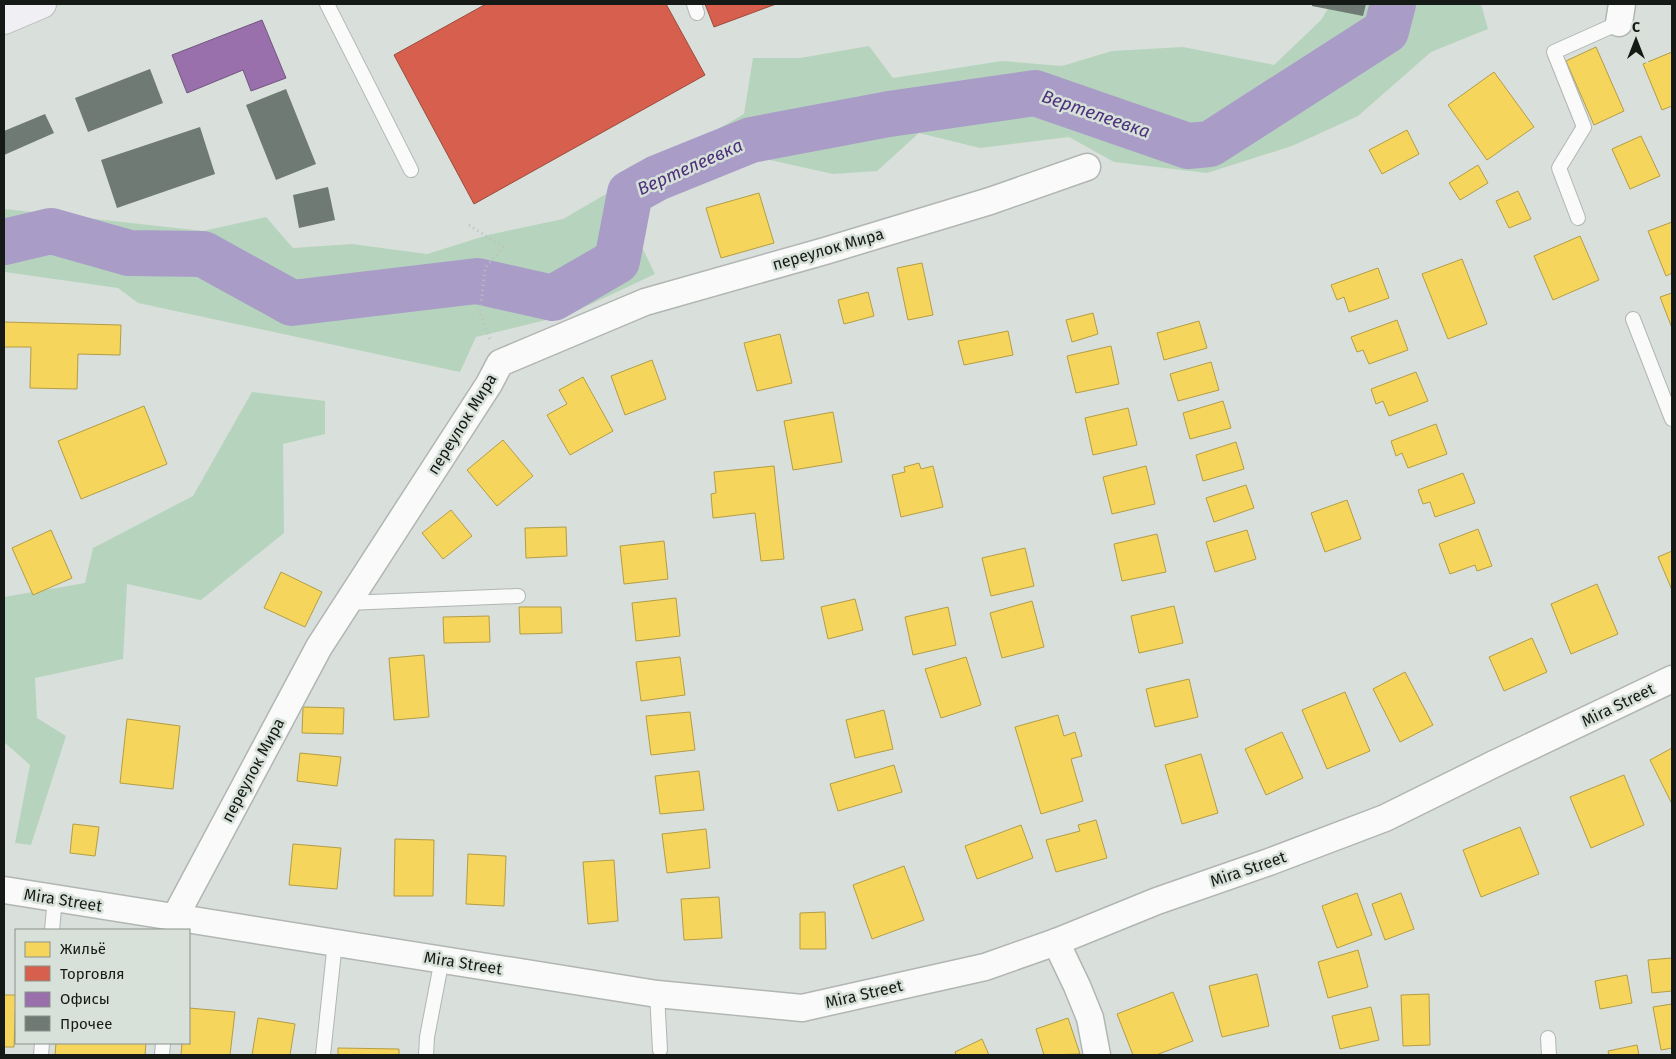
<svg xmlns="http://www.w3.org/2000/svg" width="1676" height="1059" font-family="'Fira Sans',sans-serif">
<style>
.green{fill:#b6d4bd}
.homes{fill:#f6d55c;stroke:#b39d47}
.shops{fill:#d6604d;stroke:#9c4b3d}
.offices{fill:#9970ab;stroke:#72567f}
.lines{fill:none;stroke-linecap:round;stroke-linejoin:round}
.river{stroke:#a99dc8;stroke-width:46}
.building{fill:#6e7a73}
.lane-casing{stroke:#b1b6b2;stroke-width:16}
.street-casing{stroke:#b1b6b2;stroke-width:29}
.primary-casing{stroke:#babdba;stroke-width:30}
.path{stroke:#bdbfbd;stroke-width:3;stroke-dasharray:1 4;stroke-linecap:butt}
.lane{stroke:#f9faf9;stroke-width:14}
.street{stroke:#f9faf9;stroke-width:26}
.primary{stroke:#f0f0f4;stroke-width:28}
.labels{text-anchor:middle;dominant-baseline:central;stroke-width:5;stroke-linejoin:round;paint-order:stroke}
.street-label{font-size:16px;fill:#161a17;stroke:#d7e1d9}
.water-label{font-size:18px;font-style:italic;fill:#4d317d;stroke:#d7e1d9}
</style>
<rect width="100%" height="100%" fill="#d9dfda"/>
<g class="green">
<polygon points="1331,4 1481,4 1488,29 1431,52 1358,116 1292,146 1207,173 1114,162 1069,137 980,148 919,133 877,171 833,174 761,158 644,200 638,239 655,274 570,314 476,337 460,372 138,303 118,288 5,272 4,273 5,209 203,231 266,217 293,248 352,244 427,254 488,235 563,219 744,114 753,58 800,58 869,46 893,78 1002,61 1062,66 1112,51 1183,47 1274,65 1321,20"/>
<polygon points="252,392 325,401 325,434 283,444 284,533 201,600 127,584 123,659 35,678 37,718 66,736 31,845 15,843 30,765 4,742 4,597 85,583 93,548 193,496"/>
</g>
<g class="homes">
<polygon points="1596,47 1624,111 1594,125 1566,61"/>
<polygon points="1672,52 1672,106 1662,110 1643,64"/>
<polygon points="1494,72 1534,127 1487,160 1448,105"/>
<polygon points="1407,130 1419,154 1382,174 1369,150"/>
<polygon points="1641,136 1660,176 1630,189 1612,149"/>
<polygon points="1478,165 1488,183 1460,200 1449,183"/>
<polygon points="1518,191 1531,219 1509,228 1496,201"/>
<polygon points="759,193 774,243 721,258 706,208"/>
<polygon points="1672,222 1672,273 1666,276 1648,231"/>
<polygon points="1580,236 1599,280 1553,300 1534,256"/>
<polygon points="1462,259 1487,324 1448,339 1422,274"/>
<polygon points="922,263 933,315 908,320 897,268"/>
<polygon points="1378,268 1389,298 1349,312 1344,297 1337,300 1331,285"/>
<polygon points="868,292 874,316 844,324 838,300"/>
<polygon points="1672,293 1672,328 1660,297"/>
<polygon points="1093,313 1098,334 1072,342 1066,320"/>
<polygon points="1397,320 1408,350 1369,364 1363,350 1357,352 1351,337"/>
<polygon points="1199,321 1207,348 1164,360 1157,333"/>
<polygon points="4,322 121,325 120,355 78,354 77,389 30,388 31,347 4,347"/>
<polygon points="1008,331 1013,355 964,365 958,341"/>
<polygon points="780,334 792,383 757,391 744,343"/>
<polygon points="1111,346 1119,384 1076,393 1067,356"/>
<polygon points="652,360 666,399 625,415 611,376"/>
<polygon points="1211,362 1219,390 1178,401 1170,374"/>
<polygon points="1416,372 1428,401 1389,416 1383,401 1376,404 1371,389"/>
<polygon points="583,377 613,431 570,455 547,415 567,404 559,390"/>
<polygon points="1223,401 1231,428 1190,439 1183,413"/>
<polygon points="144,406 167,464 81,499 58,441"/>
<polygon points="1128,408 1137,445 1093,455 1085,418"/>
<polygon points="833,412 842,462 793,470 784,421"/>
<polygon points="1436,424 1447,454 1408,468 1402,453 1396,456 1391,441"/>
<polygon points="503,440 533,476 497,506 467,470"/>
<polygon points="1236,442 1244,469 1203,481 1196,455"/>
<polygon points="919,463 921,469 933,466 943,507 901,517 892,475 905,472 904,467"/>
<polygon points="774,466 784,559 761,561 755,513 713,518 711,494 716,493 714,472"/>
<polygon points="1146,466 1155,504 1112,514 1103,477"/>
<polygon points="1463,473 1475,503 1435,517 1430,502 1423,504 1418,490"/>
<polygon points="1246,485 1254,508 1214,522 1206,498"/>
<polygon points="1347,500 1361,539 1325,552 1311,513"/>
<polygon points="451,510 472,536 443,559 422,533"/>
<polygon points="566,527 567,556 526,558 525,528"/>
<polygon points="1478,529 1492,566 1477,571 1475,565 1450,574 1439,544"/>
<polygon points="51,530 72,578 33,595 12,548"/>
<polygon points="1247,530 1256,559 1215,572 1206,542"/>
<polygon points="1157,534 1166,572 1122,581 1114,544"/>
<polygon points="664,541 668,579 624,584 620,546"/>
<polygon points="1025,548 1034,586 991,596 982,558"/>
<polygon points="1672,551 1672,590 1658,557"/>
<polygon points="281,572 322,592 305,627 264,608"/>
<polygon points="1597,584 1618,634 1571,654 1551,604"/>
<polygon points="676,598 680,636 636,641 632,603"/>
<polygon points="855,599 863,630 828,639 821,607"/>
<polygon points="1032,601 1044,647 1002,658 990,613"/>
<polygon points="1174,606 1183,643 1139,653 1131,616"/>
<polygon points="519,607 561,607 562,633 520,634"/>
<polygon points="948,607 956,645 913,655 905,617"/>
<polygon points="489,616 490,642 444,643 443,617"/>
<polygon points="1532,638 1547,672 1504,691 1489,657"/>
<polygon points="424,655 429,717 394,720 389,658"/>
<polygon points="680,657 685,695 641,701 636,662"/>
<polygon points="966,657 981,705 941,718 925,669"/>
<polygon points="1405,672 1433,725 1400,742 1373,689"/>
<polygon points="1189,679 1198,717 1155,727 1146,689"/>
<polygon points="1345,692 1370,751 1327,769 1302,710"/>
<polygon points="303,707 344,708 343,734 302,733"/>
<polygon points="884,710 893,749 855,758 846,720"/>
<polygon points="690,712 695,750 651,755 646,716"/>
<polygon points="1058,715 1064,736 1075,732 1082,756 1071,759 1083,801 1041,814 1015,727"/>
<polygon points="127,719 180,726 173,789 120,783"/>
<polygon points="1282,732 1303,778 1266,795 1245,749"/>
<polygon points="1672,748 1672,804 1650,760"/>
<polygon points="300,753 341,757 337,786 297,781"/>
<polygon points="1201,754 1218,813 1182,824 1165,765"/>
<polygon points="894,765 902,792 838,811 830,784"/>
<polygon points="699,771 704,810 660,814 655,776"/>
<polygon points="1624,775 1644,825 1591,848 1570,797"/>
<polygon points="1096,820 1107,858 1056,872 1046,840 1080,831 1078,825"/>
<polygon points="73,824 99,827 95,856 70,853"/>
<polygon points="1021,825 1033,858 977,879 965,846"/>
<polygon points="1520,827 1539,874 1481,897 1463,850"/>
<polygon points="706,829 710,868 667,873 662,834"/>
<polygon points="395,839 434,840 433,896 394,896"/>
<polygon points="293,844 341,848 337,889 289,885"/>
<polygon points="468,854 506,856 504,906 466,904"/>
<polygon points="614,860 618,921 588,924 583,862"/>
<polygon points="904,866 924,920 872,939 853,885"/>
<polygon points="1357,893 1372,935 1337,948 1322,906"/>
<polygon points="1401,893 1414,929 1385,940 1372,904"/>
<polygon points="719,897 722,938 684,940 681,899"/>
<polygon points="825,912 826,949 800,949 800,913"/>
<polygon points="1358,950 1368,987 1328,998 1318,962"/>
<polygon points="1672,958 1672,991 1652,993 1648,960"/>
<polygon points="1257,974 1269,1026 1222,1037 1209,986"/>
<polygon points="1627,975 1632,1003 1600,1009 1595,981"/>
<polygon points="1173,992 1193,1041 1156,1055 1133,1055 1117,1014"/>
<polygon points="1429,994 1430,1045 1403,1046 1401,995"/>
<polygon points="4,995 16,995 14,1047 4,1047"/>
<polygon points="1672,1004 1672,1048 1661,1050 1653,1007"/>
<polygon points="1371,1007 1379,1040 1340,1049 1332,1016"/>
<polygon points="189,1008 235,1012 230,1055 181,1055 182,1043 189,1043"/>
<polygon points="258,1018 295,1024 290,1055 252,1055"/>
<polygon points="1068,1018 1080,1054 1044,1055 1036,1029"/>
<polygon points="982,1039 989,1055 956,1055 955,1052"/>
<polygon points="56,1043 146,1043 145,1055 55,1055"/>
<polygon points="1637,1045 1639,1055 1609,1055 1608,1051"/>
<polygon points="338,1048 399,1049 399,1055 338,1055"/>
</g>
<g class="shops">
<polygon points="486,4 666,4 705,75 474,204 394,55"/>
<polygon points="705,4 776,4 714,27"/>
</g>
<polygon class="offices" points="262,20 286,78 251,91 243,70 187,93 172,55"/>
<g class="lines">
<polyline class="river" points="4,242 51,231 129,253 203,254 292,303 477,281 553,298 617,261 630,193 657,178 751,140 889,114 1035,93 1188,146 1210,144 1386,31 1393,4"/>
</g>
<g class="building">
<polygon points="1312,4 1366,4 1363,16 1312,6"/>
<polygon points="150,69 163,103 88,132 75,98"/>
<polygon points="286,89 316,164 276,180 246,105"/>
<polygon points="45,114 54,133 4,155 4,131"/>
<polygon points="200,127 215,174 117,208 101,160"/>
<polygon points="328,187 335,220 299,228 293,195"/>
</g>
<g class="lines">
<defs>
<g id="lane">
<polyline points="327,4 411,170"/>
<polyline points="694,4 697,13"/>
<polyline points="1578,218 1559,168 1584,127 1554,52 1619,23"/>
<polyline points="1633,319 1672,419"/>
<polyline points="347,603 518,596"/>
<polyline points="52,930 55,898"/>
<polyline points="657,994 660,1050"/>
<polyline points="1548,1038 1549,1055"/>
<polyline points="41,1055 42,1043"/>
<polyline points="162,1055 163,1043"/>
<polyline points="323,1055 335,942"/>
<polyline points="426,1055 427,1037 442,959"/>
</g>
<g id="street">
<polyline points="1619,23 1622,4"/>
<polyline points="4,890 657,994 802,1008 985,967 1056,942 1157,901 1269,862 1385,818 1494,764 1672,679"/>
<polyline points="175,917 319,647 489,384 500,363 645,302 825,251 990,201 1087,167"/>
<polyline points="1056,942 1077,986 1090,1018 1097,1055"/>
</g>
<polyline id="primary" points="4,20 42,4"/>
</defs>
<use href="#lane" class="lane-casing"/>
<use href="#street" class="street-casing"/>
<use href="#primary" class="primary-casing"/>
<polyline class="path" points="469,225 503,247 485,268 480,314 490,339"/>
<use href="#lane" class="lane"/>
<use href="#street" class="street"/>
<use href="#primary" class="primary"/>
</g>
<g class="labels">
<g class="street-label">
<text transform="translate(828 249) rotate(-16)">переулок Мира</text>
<text transform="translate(462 424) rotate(-58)">переулок Мира</text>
<text transform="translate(1618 705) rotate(-26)">Mira Street</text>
<text transform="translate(253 770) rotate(-62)">переулок Мира</text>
<text transform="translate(1248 869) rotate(-19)">Mira Street</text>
<text transform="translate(63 900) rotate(9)">Mira Street</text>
<text transform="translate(463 963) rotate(9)">Mira Street</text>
<text transform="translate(864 994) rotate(-13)">Mira Street</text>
</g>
<g class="water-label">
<text transform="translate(1096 114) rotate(19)">Вертелеевка</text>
<text transform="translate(690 167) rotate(-24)">Вертелеевка</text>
</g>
</g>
<rect width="1676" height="1059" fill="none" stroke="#161a17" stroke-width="10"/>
<rect x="15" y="929" width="175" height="115" fill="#d7e1d9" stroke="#8a918b"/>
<rect x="25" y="942" width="25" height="15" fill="#f6d55c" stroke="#8a918b"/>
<text x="60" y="954" font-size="15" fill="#161a17">Жильё</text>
<rect x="25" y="966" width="25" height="15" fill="#d6604d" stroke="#8a918b"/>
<text x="60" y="979" font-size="15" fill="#161a17">Торговля</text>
<rect x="25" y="992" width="25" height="15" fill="#9970ab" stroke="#8a918b"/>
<text x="60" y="1004" font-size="15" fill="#161a17">Офисы</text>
<rect x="25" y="1016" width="25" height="15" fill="#6e7a73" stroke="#8a918b"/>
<text x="60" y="1029" font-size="15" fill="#161a17">Прочее</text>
<g transform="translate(1636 40)" stroke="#d7e1d9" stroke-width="4" paint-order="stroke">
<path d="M0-4L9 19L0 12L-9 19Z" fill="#161a17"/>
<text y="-8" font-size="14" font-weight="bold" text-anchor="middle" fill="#161a17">С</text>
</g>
</svg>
